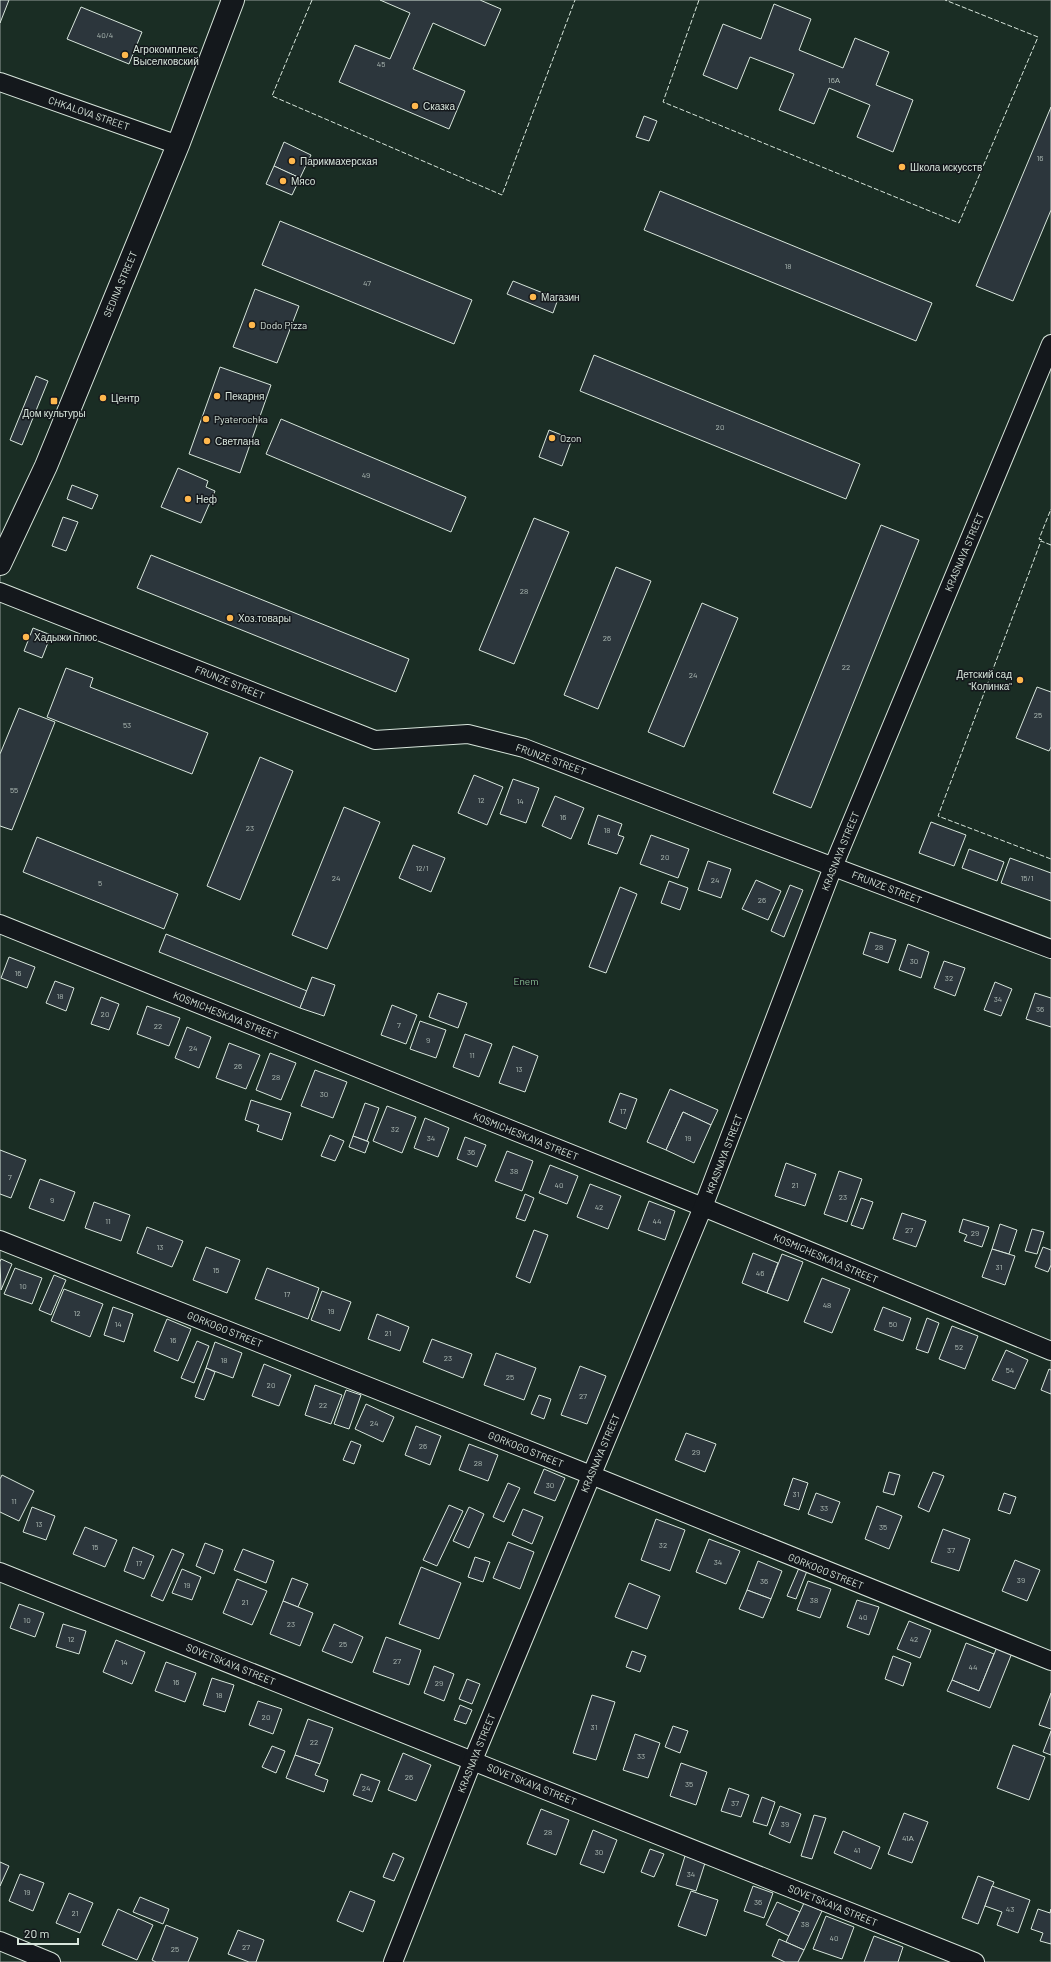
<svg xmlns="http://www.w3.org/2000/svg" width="1051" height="1962" font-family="Barlow,sans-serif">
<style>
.green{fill:#1a2d24;stroke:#939e99}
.building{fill:#2c363c;stroke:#d8e6dc}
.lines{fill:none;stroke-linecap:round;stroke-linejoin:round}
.street-casing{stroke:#d8e6dc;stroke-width:20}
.secondary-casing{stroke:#d8e6dc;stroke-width:24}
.street{stroke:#14181c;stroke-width:18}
.secondary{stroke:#14181c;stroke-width:22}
.fence{stroke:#d8e6dc;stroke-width:1;stroke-dasharray:5 2;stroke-linecap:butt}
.poi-dot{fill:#ffb74d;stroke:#14181c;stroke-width:1.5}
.labels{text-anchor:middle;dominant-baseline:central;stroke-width:3;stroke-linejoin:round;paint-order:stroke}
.number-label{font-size:8px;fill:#adbab4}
.poi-label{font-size:10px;fill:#d8e6dc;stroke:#14181c;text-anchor:start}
.street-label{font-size:10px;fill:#d8e6dc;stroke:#14181c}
.park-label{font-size:10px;fill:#8ac095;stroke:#14181c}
</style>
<rect width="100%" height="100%" fill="#14181c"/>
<rect class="green" x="0" y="0" width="1051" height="1962"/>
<g class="building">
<polygon points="0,0 9,0 0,23"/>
<polygon points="380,0 480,0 501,9 485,46 433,23 413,69 465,91 449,129 339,82 355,45 390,59 410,13"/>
<polygon points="774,4 811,19 799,50 843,68 855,38 889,52 876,85 913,100 893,152 857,137 870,105 829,88 814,124 779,110 794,74 750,57 737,89 703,75 723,24 761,39"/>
<polygon points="81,7 142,32 129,64 67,39"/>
<polygon points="1051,107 1051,210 1013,301 976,286"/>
<polygon points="644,116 657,121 649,141 636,137"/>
<polygon points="284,142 311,155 300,178 274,166"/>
<polygon points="274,166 300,178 292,195 266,184"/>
<polygon points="660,191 932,303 916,341 644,230"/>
<polygon points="280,221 472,300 454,344 262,265"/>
<polygon points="513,281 558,299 553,313 507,294"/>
<polygon points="255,289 299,306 277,363 233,347"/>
<polygon points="594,355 860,464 846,499 580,391"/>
<polygon points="220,367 271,385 240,473 189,454"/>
<polygon points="36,376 48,381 22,445 10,440"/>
<polygon points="281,419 466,497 451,532 266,454"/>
<polygon points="549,430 572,439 562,466 539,457"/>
<polygon points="178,468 208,481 206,487 215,491 201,523 161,507"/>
<polygon points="72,485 98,495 92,509 67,499"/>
<polygon points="63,517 78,522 66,551 52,546"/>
<polygon points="534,518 569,532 514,664 479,650"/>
<polygon points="881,525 919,540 811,808 773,793"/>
<polygon points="151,555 409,659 396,692 137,588"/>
<polygon points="616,567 651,581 598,709 564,695"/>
<polygon points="702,603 738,618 684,747 648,732"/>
<polygon points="33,628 51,635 42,658 24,651"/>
<polygon points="66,668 93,678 90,687 208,733 192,774 47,717"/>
<polygon points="1037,687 1051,692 1051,747 1049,751 1016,738"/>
<polygon points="19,708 55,722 12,830 0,826 0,754"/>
<polygon points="260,757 293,771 240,900 207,886"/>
<polygon points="474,775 503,787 487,825 458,813"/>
<polygon points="513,779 539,788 526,823 500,814"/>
<polygon points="555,796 584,808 571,839 542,826"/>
<polygon points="344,807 380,822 327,949 292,935"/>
<polygon points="598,815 622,824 618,835 624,837 617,854 588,844"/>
<polygon points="931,822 966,835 954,866 919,853"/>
<polygon points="651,835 689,849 678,878 640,864"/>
<polygon points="37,837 178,894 164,929 23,872"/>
<polygon points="413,845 445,858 431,892 399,878"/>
<polygon points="969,849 1004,862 997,881 962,868"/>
<polygon points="1010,858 1051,873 1051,901 1001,883"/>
<polygon points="708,861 731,869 721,898 698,890"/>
<polygon points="756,880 781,891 768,920 742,909"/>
<polygon points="669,881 688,888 680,910 661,903"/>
<polygon points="790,885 803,890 784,937 771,931"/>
<polygon points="620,887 637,894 606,973 589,967"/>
<polygon points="870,932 896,940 888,963 863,954"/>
<polygon points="166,934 307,991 300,1008 159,952"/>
<polygon points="908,944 929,952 921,978 899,970"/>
<polygon points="9,957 35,967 27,988 1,978"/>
<polygon points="944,961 965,968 955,996 934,988"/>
<polygon points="312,977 335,985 324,1016 300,1008"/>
<polygon points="55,981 74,988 66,1011 46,1003"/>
<polygon points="995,982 1012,989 1001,1016 984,1010"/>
<polygon points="438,993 467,1003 458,1028 429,1017"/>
<polygon points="1035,993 1051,998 1051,1027 1026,1019"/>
<polygon points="101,997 119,1004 109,1030 91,1024"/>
<polygon points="392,1005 417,1015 406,1044 381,1035"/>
<polygon points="147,1006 180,1018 169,1046 137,1034"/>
<polygon points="420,1021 446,1030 436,1058 410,1049"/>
<polygon points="187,1027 211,1037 199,1068 175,1058"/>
<polygon points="465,1034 492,1044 479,1077 453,1067"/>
<polygon points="229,1043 260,1055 246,1089 216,1078"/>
<polygon points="513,1046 538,1056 525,1092 499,1083"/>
<polygon points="270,1053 296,1063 281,1100 256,1090"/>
<polygon points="315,1070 347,1082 333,1118 301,1106"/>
<polygon points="670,1089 718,1110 711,1125 683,1112 666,1150 647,1142"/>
<polygon points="620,1093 637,1099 626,1129 609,1122"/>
<polygon points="251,1100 291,1113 282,1140 257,1131 259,1125 245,1120"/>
<polygon points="365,1103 379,1108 367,1141 353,1136"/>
<polygon points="387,1106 416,1117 402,1153 373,1141"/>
<polygon points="683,1112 711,1125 694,1163 666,1150"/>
<polygon points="425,1118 449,1128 438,1157 414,1148"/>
<polygon points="330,1135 344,1141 335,1161 321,1156"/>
<polygon points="353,1136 369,1142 365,1153 349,1147"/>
<polygon points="465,1137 486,1145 477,1167 457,1159"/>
<polygon points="0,1150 26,1160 11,1198 0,1194"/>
<polygon points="507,1151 533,1161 522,1191 495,1181"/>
<polygon points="786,1163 816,1174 805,1206 775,1196"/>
<polygon points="550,1165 578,1176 567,1204 539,1193"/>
<polygon points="839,1171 862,1179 847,1222 824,1214"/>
<polygon points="40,1179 75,1192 64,1221 29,1208"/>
<polygon points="590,1184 621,1196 608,1229 577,1217"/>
<polygon points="525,1194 534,1198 525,1221 516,1218"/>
<polygon points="861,1198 873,1202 863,1229 851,1225"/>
<polygon points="649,1201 675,1211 665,1240 638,1230"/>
<polygon points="94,1202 130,1215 121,1241 85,1228"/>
<polygon points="902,1213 926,1221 916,1247 893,1239"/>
<polygon points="963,1219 989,1227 982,1247 964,1241 967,1235 959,1232"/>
<polygon points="1000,1224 1017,1230 1009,1254 992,1249"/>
<polygon points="147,1227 183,1241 172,1267 137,1253"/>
<polygon points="1032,1229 1044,1232 1037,1254 1025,1251"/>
<polygon points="534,1230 548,1235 530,1283 516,1277"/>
<polygon points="206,1247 240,1260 227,1293 193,1280"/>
<polygon points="1043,1247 1051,1250 1051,1265 1048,1272 1035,1267"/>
<polygon points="992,1249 1015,1256 1005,1285 982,1277"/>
<polygon points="753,1253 778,1263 767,1293 742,1283"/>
<polygon points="782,1254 803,1262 788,1301 767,1293"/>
<polygon points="1,1259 12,1264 1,1290 0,1262"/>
<polygon points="15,1268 42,1278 32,1304 4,1294"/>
<polygon points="267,1268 319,1288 308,1319 255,1299"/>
<polygon points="54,1275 66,1280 51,1315 39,1310"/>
<polygon points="822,1278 850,1289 832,1333 804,1322"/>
<polygon points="64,1289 103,1304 90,1337 51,1321"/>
<polygon points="322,1291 351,1302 340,1331 311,1320"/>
<polygon points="113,1307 133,1314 124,1342 104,1335"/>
<polygon points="883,1307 911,1318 903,1341 874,1330"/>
<polygon points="377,1314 409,1327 400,1351 368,1339"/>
<polygon points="927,1318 939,1323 928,1353 916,1349"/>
<polygon points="167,1319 191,1329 178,1361 154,1351"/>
<polygon points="952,1326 978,1336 965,1369 939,1359"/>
<polygon points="432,1339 472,1354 463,1378 423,1362"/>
<polygon points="197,1341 209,1346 194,1383 181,1378"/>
<polygon points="215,1342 242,1353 233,1378 206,1368"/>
<polygon points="1006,1350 1028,1360 1015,1389 992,1380"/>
<polygon points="496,1353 536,1368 524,1400 484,1385"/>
<polygon points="264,1364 291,1375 279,1406 252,1396"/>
<polygon points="580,1366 606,1376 587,1424 561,1415"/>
<polygon points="206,1368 215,1372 204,1400 195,1397"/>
<polygon points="1049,1369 1051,1370 1051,1394 1041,1390"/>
<polygon points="315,1385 342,1395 331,1424 305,1415"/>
<polygon points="346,1390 361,1395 349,1429 334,1424"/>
<polygon points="539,1395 551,1399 544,1419 531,1414"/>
<polygon points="366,1404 394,1417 383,1442 355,1429"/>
<polygon points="416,1426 441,1436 430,1465 405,1455"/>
<polygon points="686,1433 716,1444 705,1472 675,1460"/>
<polygon points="351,1441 361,1445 354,1464 343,1460"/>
<polygon points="469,1444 498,1455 488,1481 459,1470"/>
<polygon points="544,1469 565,1478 555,1501 534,1493"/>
<polygon points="889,1472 900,1475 894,1495 883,1492"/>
<polygon points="933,1472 944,1476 929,1512 918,1507"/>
<polygon points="2,1475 34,1491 19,1521 0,1512 0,1479"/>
<polygon points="793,1478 808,1483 799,1510 784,1505"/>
<polygon points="508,1483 520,1488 504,1522 493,1517"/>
<polygon points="816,1493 840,1502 832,1523 808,1514"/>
<polygon points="1004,1493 1016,1497 1010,1514 998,1510"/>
<polygon points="449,1505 463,1511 437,1566 423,1560"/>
<polygon points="877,1506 902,1516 889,1549 865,1539"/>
<polygon points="32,1507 55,1516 46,1540 23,1532"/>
<polygon points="469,1507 484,1514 469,1548 453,1541"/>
<polygon points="523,1509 543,1517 532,1544 512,1535"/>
<polygon points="656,1519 685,1530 670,1571 641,1560"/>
<polygon points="85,1527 117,1540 105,1567 73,1554"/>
<polygon points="943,1529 970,1539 959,1571 931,1562"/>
<polygon points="709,1539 740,1551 726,1584 696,1572"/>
<polygon points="508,1542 534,1552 520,1589 493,1578"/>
<polygon points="205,1543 223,1550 214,1574 196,1566"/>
<polygon points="133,1547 154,1556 144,1579 124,1571"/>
<polygon points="172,1549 184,1554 163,1601 151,1596"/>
<polygon points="243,1549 274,1561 266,1583 234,1570"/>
<polygon points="475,1557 490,1562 483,1582 468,1577"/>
<polygon points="1015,1560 1040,1570 1027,1601 1002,1591"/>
<polygon points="758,1561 782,1571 771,1599 747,1590"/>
<polygon points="421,1567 461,1583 439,1639 399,1624"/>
<polygon points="799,1568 807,1571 796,1599 787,1596"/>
<polygon points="182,1569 201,1577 192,1600 172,1593"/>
<polygon points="292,1578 308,1584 298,1607 283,1601"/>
<polygon points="237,1579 267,1591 252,1625 223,1613"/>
<polygon points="808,1581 831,1589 820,1618 797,1610"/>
<polygon points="629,1583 660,1596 647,1629 615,1617"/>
<polygon points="747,1590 771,1599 763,1618 739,1609"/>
<polygon points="857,1600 879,1607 869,1635 847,1627"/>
<polygon points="283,1601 313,1613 300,1646 270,1634"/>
<polygon points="19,1604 44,1613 35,1637 10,1628"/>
<polygon points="909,1621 931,1630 920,1658 897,1649"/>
<polygon points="63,1624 86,1631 79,1654 56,1647"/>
<polygon points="334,1624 363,1637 352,1663 322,1651"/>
<polygon points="386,1637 421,1650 409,1685 373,1672"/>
<polygon points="116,1640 145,1652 132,1684 103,1672"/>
<polygon points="966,1643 994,1654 979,1691 952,1680"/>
<polygon points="997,1647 1012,1653 990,1708 947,1691 952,1680 979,1691"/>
<polygon points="632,1651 646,1656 640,1672 626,1667"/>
<polygon points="893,1656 911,1663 903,1686 885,1679"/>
<polygon points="166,1662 196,1673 185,1702 155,1691"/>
<polygon points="434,1666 454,1674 444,1701 424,1693"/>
<polygon points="212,1678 234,1685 225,1712 203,1705"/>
<polygon points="467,1679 480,1684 472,1704 459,1699"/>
<polygon points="1051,1693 1051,1729 1039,1725"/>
<polygon points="592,1695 615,1702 596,1760 573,1753"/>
<polygon points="258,1701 282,1709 273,1734 249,1725"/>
<polygon points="460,1705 472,1710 466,1724 454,1720"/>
<polygon points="308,1719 333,1728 320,1764 295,1755"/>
<polygon points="673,1726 688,1731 680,1753 665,1747"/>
<polygon points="1051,1731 1051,1755 1043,1752"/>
<polygon points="635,1734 660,1743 648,1778 623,1770"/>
<polygon points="1013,1745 1045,1757 1029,1800 997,1788"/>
<polygon points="272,1746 285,1751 276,1773 262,1767"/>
<polygon points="403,1753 431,1765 416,1801 388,1790"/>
<polygon points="295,1755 320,1764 315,1775 328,1780 324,1792 286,1778"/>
<polygon points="681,1763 707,1772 696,1805 670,1796"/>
<polygon points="361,1774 380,1781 372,1802 353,1795"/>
<polygon points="729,1788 749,1795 741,1817 721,1811"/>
<polygon points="762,1797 775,1802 767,1826 753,1822"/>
<polygon points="780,1806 801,1814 790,1843 769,1834"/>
<polygon points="541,1809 569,1820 556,1855 527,1844"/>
<polygon points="904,1813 928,1822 912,1863 888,1854"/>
<polygon points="814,1815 826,1818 812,1859 801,1856"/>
<polygon points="593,1830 617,1840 604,1873 580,1864"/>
<polygon points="843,1831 880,1847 871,1869 834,1853"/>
<polygon points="650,1849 664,1854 654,1877 641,1872"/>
<polygon points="393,1853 404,1858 394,1881 383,1877"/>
<polygon points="685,1856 705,1863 696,1891 676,1885"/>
<polygon points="0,1862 9,1866 0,1886"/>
<polygon points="20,1874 44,1883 33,1911 9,1901"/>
<polygon points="978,1876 994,1882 978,1924 962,1918"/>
<polygon points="753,1886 773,1893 764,1918 744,1911"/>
<polygon points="992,1886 1030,1900 1018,1933 997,1925 1002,1912 985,1906"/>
<polygon points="350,1891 375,1901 363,1932 337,1921"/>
<polygon points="691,1891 718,1900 706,1936 678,1926"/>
<polygon points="69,1893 93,1903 80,1933 56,1923"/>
<polygon points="140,1897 169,1909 163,1924 133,1912"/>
<polygon points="777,1902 800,1912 789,1936 766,1925"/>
<polygon points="804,1903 822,1911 804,1950 786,1942"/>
<polygon points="118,1909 153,1925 137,1960 102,1945"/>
<polygon points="1038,1909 1050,1913 1051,1909 1051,1944 1040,1941 1043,1933 1031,1929"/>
<polygon points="826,1916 854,1927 842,1959 813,1949"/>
<polygon points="166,1925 198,1938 188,1962 156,1962 152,1960"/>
<polygon points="238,1930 264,1940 256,1962 249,1962 228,1954"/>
<polygon points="874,1936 903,1947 898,1962 864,1962"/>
<polygon points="779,1939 804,1950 798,1962 785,1962 772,1956"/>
</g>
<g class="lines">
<defs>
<g id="street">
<polyline points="0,82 178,145"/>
<polyline points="0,592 375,740 468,734 524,748 728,827 1051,949"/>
<polyline points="0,924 703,1207 1051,1351"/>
<polyline points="0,1240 591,1475 1051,1661"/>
<polyline points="0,1572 975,1962"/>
<polyline points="0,1941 51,1962"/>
<polyline points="393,1962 473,1760 703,1207 833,867 1051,344"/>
</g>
<polyline id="secondary" points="0,564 46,466 178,145 233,0"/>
</defs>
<use href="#street" class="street-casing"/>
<use href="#secondary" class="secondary-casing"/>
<use href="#street" class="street"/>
<use href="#secondary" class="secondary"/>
<g class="fence">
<polyline points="312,0 272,96 502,195 575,0"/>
<polyline points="699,0 663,102 959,223 1038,37 945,0"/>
<polyline points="1042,540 1039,539 1051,509"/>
<polyline points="1051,545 1041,541 938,816 1051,859"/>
</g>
</g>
<g class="poi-dot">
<circle cx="125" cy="55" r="4"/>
<circle cx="415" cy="106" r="4"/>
<circle cx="292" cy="161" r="4"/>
<circle cx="902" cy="167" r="4"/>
<circle cx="283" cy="181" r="4"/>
<circle cx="533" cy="297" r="4"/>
<circle cx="252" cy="325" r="4"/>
<circle cx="217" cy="396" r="4"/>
<circle cx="103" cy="398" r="4"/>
<rect x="50" y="397" width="8" height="8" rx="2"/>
<circle cx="206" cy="419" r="4"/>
<circle cx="552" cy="438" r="4"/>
<circle cx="207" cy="441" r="4"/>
<circle cx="188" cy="499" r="4"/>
<circle cx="230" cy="618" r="4"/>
<circle cx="26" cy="637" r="4"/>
<circle cx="1020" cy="680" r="4"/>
</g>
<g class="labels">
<g class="number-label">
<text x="105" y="35">40/4</text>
<text x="381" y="64">45</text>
<text x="834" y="80">16А</text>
<text x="1040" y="158">16</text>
<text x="788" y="266">18</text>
<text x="367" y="283">47</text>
<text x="720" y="427">20</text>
<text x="366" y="475">49</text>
<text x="524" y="591">28</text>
<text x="607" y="638">26</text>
<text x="846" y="667">22</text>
<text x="693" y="675">24</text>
<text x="1038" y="715">25</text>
<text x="127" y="725">53</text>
<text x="14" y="790">55</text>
<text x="481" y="800">12</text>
<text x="520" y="801">14</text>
<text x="563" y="817">16</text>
<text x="250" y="828">23</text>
<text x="607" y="830">18</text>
<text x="665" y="857">20</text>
<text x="422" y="868">12/1</text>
<text x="336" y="878">24</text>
<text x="1027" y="878">15/1</text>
<text x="715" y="880">24</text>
<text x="100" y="883">5</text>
<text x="762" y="900">26</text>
<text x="879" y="947">28</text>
<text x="914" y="961">30</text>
<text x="18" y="973">16</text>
<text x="949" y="978">32</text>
<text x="60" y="996">18</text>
<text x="998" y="999">34</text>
<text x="1040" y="1009">36</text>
<text x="105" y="1014">20</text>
<text x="399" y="1025">7</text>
<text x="158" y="1026">22</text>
<text x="428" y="1040">9</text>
<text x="193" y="1048">24</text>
<text x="472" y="1055">11</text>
<text x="238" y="1066">26</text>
<text x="519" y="1069">13</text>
<text x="276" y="1077">28</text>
<text x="324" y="1094">30</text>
<text x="623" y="1111">17</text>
<text x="395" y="1129">32</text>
<text x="431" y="1138">34</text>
<text x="688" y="1138">19</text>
<text x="471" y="1152">36</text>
<text x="514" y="1171">38</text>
<text x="10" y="1177">7</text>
<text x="559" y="1185">40</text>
<text x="795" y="1185">21</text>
<text x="843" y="1197">23</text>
<text x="52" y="1200">9</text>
<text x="599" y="1207">42</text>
<text x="108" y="1221">11</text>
<text x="657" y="1221">44</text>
<text x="909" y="1230">27</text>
<text x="975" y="1233">29</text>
<text x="160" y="1247">13</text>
<text x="999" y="1267">31</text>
<text x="216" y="1270">15</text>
<text x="760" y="1273">46</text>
<text x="23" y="1286">10</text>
<text x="287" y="1294">17</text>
<text x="827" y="1305">48</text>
<text x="331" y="1311">19</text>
<text x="77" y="1313">12</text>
<text x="118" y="1324">14</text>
<text x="893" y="1324">50</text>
<text x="388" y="1333">21</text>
<text x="173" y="1340">16</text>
<text x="959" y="1347">52</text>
<text x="448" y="1358">23</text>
<text x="224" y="1360">18</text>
<text x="1010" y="1370">54</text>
<text x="510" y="1377">25</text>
<text x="271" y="1385">20</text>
<text x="583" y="1396">27</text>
<text x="323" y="1405">22</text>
<text x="374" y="1423">24</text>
<text x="423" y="1446">26</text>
<text x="696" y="1452">29</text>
<text x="478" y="1463">28</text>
<text x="550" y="1485">30</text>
<text x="796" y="1494">31</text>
<text x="14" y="1501">11</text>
<text x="824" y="1508">33</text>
<text x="39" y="1524">13</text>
<text x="883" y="1527">35</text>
<text x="663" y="1545">32</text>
<text x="95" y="1547">15</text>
<text x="951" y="1550">37</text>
<text x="718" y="1562">34</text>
<text x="139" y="1563">17</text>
<text x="1021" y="1580">39</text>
<text x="764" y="1581">36</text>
<text x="187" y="1585">19</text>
<text x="814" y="1600">38</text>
<text x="245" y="1602">21</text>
<text x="863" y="1617">40</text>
<text x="27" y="1620">10</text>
<text x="291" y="1624">23</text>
<text x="71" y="1639">12</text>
<text x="914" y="1639">42</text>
<text x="343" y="1644">25</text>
<text x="397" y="1661">27</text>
<text x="124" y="1662">14</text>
<text x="973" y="1667">44</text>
<text x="176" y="1682">16</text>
<text x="439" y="1683">29</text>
<text x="219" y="1695">18</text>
<text x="266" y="1717">20</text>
<text x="594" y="1727">31</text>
<text x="314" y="1742">22</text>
<text x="641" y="1756">33</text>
<text x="409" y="1777">26</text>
<text x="689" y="1784">35</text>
<text x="366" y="1788">24</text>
<text x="735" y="1803">37</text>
<text x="785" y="1824">39</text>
<text x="548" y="1832">28</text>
<text x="908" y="1838">41А</text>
<text x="857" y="1850">41</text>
<text x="599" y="1852">30</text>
<text x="691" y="1874">34</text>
<text x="27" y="1892">19</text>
<text x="758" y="1902">36</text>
<text x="1010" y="1909">43</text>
<text x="75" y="1913">21</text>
<text x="805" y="1924">38</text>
<text x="834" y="1938">40</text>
<text x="246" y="1947">27</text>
<text x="175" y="1949">25</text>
</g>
<g class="poi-label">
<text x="133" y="49">Агрокомплекс<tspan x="133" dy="12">Выселковский</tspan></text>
<text x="423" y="106">Сказка</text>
<text x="300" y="161">Парикмахерская</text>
<text x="910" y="167">Школа искусств</text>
<text x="291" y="181">Мясо</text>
<text x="541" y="297">Магазин</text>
<text x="260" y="325">Dodo Pizza</text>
<text x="225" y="396">Пекарня</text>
<text x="111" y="398">Центр</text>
<text x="54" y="413" text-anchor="middle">Дом культуры</text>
<text x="214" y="419">Pyaterochka</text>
<text x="560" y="438">Ozon</text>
<text x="215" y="441">Светлана</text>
<text x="196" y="499">Неф</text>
<text x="238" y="618">Хоз.товары</text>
<text x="34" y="637">Хадыжи плюс</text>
<text x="1012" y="674" text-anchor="end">Детский сад<tspan x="1012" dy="12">"Колинка"</tspan></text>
</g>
<g class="street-label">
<text transform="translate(89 113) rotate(19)">CHKALOVA STREET</text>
<text transform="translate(120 284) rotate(-67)">SEDINA STREET</text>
<text transform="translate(964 552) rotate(-67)">KRASNAYA STREET</text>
<text transform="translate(230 682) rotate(22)">FRUNZE STREET</text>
<text transform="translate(551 759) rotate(20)">FRUNZE STREET</text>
<text transform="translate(840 851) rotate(-68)">KRASNAYA STREET</text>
<text transform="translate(887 887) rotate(21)">FRUNZE STREET</text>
<text transform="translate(226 1015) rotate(22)">KOSMICHESKAYA STREET</text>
<text transform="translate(526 1136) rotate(22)">KOSMICHESKAYA STREET</text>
<text transform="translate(724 1154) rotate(-69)">KRASNAYA STREET</text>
<text transform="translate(826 1258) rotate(23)">KOSMICHESKAYA STREET</text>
<text transform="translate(225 1329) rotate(22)">GORKOGO STREET</text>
<text transform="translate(526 1449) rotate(22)">GORKOGO STREET</text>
<text transform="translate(600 1453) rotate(-67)">KRASNAYA STREET</text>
<text transform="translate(826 1571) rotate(22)">GORKOGO STREET</text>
<text transform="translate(231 1664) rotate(22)">SOVETSKAYA STREET</text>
<text transform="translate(476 1753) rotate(-68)">KRASNAYA STREET</text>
<text transform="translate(532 1784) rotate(22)">SOVETSKAYA STREET</text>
<text transform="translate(833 1905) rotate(22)">SOVETSKAYA STREET</text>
</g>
<g class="park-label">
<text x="526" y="981">Enem</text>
</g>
</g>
<path d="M18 1938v6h60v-6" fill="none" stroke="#d8e6dc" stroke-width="2"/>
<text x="24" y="1938" font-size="12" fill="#d8e6dc" stroke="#14181c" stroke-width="3" paint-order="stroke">20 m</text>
</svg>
